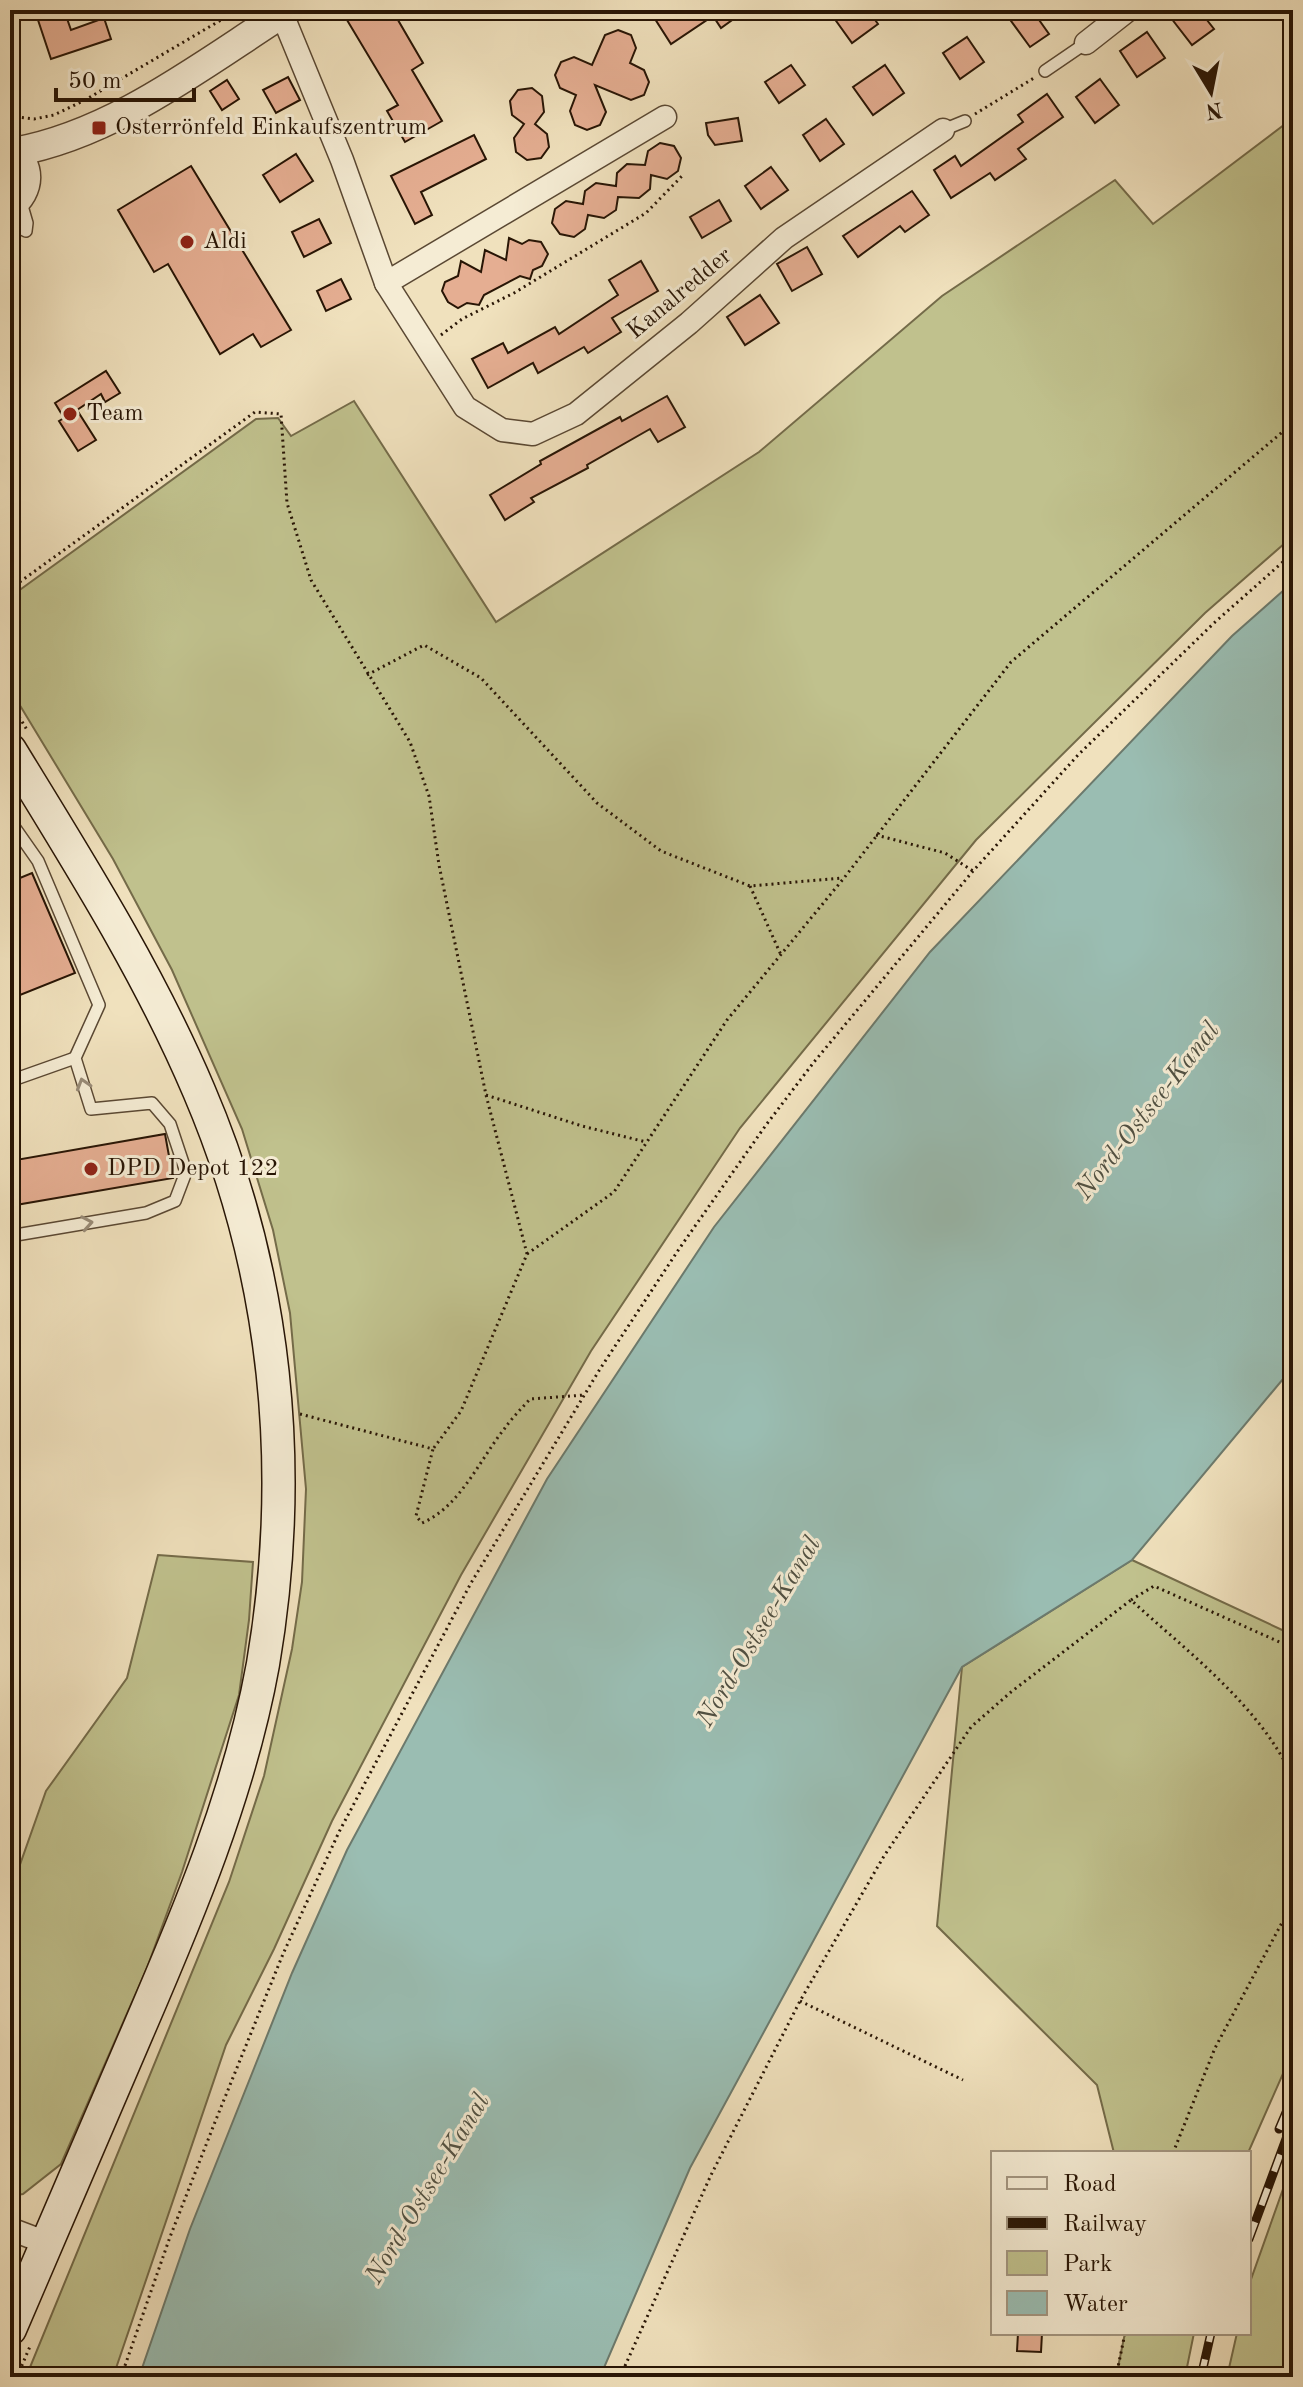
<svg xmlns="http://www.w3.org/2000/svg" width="1303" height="2387" font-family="'Old Standard TT',serif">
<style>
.green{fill:#c0c18d;stroke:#746b49;stroke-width:2}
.water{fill:#9abdb2;stroke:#6c7a6d;stroke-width:2}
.building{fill:#e5ae92;stroke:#281505;stroke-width:2}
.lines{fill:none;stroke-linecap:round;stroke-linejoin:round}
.service-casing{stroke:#5a4833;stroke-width:14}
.minor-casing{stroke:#5a4833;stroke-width:25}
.tertiary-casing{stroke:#5a4833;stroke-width:31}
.secondary-casing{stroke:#281505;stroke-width:35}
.path{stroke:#281505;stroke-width:3;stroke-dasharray:2 4;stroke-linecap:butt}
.service{stroke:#f5ecd4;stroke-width:11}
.minor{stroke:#f5ecd4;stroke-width:22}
.tertiary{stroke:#f5ecd4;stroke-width:28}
.secondary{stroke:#f5ecd4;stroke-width:32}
.rail-casing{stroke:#281505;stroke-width:9}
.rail{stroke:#f5ecd4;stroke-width:6;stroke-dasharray:18;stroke-linecap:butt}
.oneway{stroke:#998b77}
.poi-dot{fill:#8f2418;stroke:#f5ecd4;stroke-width:3}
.labels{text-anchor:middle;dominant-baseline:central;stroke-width:6;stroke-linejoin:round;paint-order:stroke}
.poi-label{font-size:24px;fill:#281505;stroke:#f5ecd4;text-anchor:start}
.street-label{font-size:24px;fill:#281505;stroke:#f5ecd4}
.water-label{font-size:26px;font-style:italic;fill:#505042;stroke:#f5ecd4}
</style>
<rect width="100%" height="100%" fill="#f0e1bd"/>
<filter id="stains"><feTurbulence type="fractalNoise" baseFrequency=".0025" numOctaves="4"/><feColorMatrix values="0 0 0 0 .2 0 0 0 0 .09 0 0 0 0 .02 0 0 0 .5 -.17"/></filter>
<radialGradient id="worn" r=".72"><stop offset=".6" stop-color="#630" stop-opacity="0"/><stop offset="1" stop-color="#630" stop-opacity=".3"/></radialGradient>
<g class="green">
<polygon points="1293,118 1293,536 1205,613 976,840 740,1128 591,1351 461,1575 332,1821 274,1949 226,2045 113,2377 26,2377 229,1882 264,1776 292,1649 302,1582 306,1489 290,1313 273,1230 242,1129 172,970 113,859 10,689 10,597 256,419 278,418 291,436 354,401 496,622 759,452 942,296 1115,180 1153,224"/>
<polygon points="158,1555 253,1562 249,1620 239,1695 182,1872 147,1968 61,2164 23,2194 10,2196 10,1893 46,1791 127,1678"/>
<polygon points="1132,1560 1293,1635 1293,2051 1248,2153 1114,2153 1097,2085 937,1926 962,1667"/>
<polygon points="1293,2161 1293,2335 1282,2377 1227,2377 1237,2333 1249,2333 1249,2285"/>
<polygon points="1125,2333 1194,2333 1185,2377 1116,2377"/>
</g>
<polygon class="water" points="1293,582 1293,1378 1283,1379 1132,1560 962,1667 690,2168 600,2377 139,2377 190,2229 292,1973 347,1850 547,1479 714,1227 930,952 1232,636"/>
<g class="building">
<polygon points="50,10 64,10 71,30 104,18 111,39 51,59 36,14"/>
<polygon points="341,10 415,10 398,20 423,63 412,70 442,121 405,142 387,111 398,105"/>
<polygon points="668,10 746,10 721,28 713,16 671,44 655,19"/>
<polygon points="845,10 868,10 878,24 852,43 834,18"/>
<polygon points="1003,10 1032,10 1049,34 1030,47"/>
<polygon points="1180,10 1199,10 1214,29 1192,45 1171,18"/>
<polygon points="618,30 631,35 636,48 630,63 644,70 649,82 644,95 631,100 595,85 606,112 600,125 587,130 575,125 570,111 576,95 560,88 555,75 561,62 574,57 592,65 605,35"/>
<polygon points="1147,32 1165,58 1137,77 1120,51"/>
<polygon points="967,37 984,62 960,79 943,53"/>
<polygon points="791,65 805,85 779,103 765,82"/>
<polygon points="885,65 904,93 873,115 853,87"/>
<polygon points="288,77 300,100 276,113 263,90"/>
<polygon points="1100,79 1119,105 1095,123 1076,97"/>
<polygon points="227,80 239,99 222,110 210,91"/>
<polygon points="532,88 542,96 544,112 535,124 547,134 549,147 541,158 527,160 516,152 514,138 524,124 512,115 510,101 518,90"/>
<polygon points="1047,94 1063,117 1018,149 1026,159 995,180 990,173 951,198 934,170 955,156 961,166 1023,122 1018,115"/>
<polygon points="738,118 742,141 715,145 708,135 706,123"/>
<polygon points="826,119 844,144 820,161 803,135"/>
<polygon points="474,135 486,159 421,192 432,215 415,224 391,176"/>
<polygon points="660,143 674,146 681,158 678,171 667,179 651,175 650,189 639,198 618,197 616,210 604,218 588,215 585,229 574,237 560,234 552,223 555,209 566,201 583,204 585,191 596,183 616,186 617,173 627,164 645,165 648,151"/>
<polygon points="296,154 313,181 280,202 263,175"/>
<polygon points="191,166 291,330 261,347 253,334 220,354 168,264 154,272 118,210"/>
<polygon points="771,167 788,190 761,209 745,186"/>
<polygon points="912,191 929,215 905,232 900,226 858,257 843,236"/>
<polygon points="719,200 731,221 702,238 690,217"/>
<polygon points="319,219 331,243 304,257 292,232"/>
<polygon points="509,238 522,244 529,240 541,242 548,254 542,266 533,270 530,279 520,276 484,295 479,305 467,303 458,308 448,302 442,291 445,282 458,276 461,261 481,272 485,250 506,260"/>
<polygon points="807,247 822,274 792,291 777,264"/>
<polygon points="641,261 658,291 612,318 621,332 588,353 584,347 538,373 533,363 488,388 472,359 503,343 508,353 555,327 559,334 618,295 609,280"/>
<polygon points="341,279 351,299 326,311 317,291"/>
<polygon points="760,295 779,323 745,345 727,317"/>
<polygon points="106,371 120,393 105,402 101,394 77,410 96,440 78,451 59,421 64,418 55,403"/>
<polygon points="667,396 685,427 658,442 650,429 587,465 588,468 531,498 534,502 505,520 490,495 541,464 540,461 620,417 622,421"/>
<polygon points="32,873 75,973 10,999 10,882"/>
<polygon points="165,1134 173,1178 10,1206 10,1161"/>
<polygon points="1018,2333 1042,2333 1041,2352 1017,2351"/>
</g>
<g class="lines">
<defs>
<g id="service">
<polyline points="1045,71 1086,43"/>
<polyline points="943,130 965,121"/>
<polyline points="10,223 26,231 27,223 20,199"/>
<polyline points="10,821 38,861 99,1005 75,1058 91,1109 152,1103 170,1124 186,1172 175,1201 146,1213 10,1236"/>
<polyline points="10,1081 75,1058"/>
</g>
<g id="minor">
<polyline points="282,14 342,160 386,283 465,407 502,430 533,434 576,414 689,323 784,238 943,130"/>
<polyline points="1086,43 1128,10"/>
<polyline points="386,283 665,117"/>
<polyline points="10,2229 47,2243"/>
</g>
<g id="tertiary">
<path d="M10,150C32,164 31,191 10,206"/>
<path d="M14,152C115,134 203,64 288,10"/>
</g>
<path id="secondary" d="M10,750C78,861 148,971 199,1091C277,1273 296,1470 263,1664C240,1792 188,1915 137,2033C95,2132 52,2230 10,2329"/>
</defs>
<use href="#service" class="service-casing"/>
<use href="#minor" class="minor-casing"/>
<use href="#tertiary" class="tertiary-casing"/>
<use href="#secondary" class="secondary-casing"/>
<g class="path">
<polyline points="975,114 1034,78"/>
<polyline points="10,116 34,119 54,115 85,100 238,10"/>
<polyline points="441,335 462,319 514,293 646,213 683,175"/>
<polyline points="10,589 255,412 281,414 287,503 311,580 410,742 429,796 439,865 486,1095 527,1254 461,1411 433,1449"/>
<polyline points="367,675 424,645 481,678 597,803 661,851 750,886 842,878"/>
<polyline points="10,701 27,730"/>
<polyline points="876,835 945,853 973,871"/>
<polyline points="750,886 781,955"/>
<polyline points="486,1095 582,1126 646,1142"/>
<polyline points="527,1254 614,1192 727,1020 844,878 1011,662 1293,423"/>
<path d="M300,1414L433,1449L416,1516L422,1523C460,1507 480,1459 505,1428C512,1418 521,1409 530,1399L585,1395"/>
<polyline points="1131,1600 1154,1586 1293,1648"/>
<polyline points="800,2001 963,2080"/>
<polyline points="1173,2153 1215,2048 1293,1902"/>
<polyline points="17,2377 31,2344"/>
<polyline points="121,2377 170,2237 215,2122 283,1954 339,1832 471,1583 600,1369 679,1249 766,1125 814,1062 973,871 1078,755 1214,623 1293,553"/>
<path d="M620,2377L711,2175L800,2001L884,1856L971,1727L1011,1692L1131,1600C1189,1653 1260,1706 1293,1778"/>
<polyline points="1116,2377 1125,2333"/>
</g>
<use href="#service" class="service"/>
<use href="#minor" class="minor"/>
<use href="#tertiary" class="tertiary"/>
<use href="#secondary" class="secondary"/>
<defs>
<g id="rail">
<polyline points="1279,2129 1293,2096"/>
<polyline points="1249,2239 1293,2120"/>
<polyline points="1201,2377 1211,2333"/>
</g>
</defs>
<use href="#rail" class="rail-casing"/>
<use href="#rail" class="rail"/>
</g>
<defs><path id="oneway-chevron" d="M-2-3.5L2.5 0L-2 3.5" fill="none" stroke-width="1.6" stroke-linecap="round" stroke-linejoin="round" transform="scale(2)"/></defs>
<g class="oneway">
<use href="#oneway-chevron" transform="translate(83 1084) rotate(-107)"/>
<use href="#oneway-chevron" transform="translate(87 1223) rotate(-10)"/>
</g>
<g class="poi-dot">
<rect x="91" y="120" width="16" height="16" rx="4"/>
<circle cx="187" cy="242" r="8"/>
<circle cx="70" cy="414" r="8"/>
<circle cx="91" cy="1169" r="8"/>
</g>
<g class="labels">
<g class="poi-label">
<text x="115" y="128">Osterrönfeld Einkaufszentrum</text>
<text x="203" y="242">Aldi</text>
<text x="86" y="414">Team</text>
<text x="107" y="1169">DPD Depot 122</text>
</g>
<g class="street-label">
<text transform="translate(680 294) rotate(-40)">Kanalredder</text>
</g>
<g class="water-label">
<text transform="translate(1148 1111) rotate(-52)">Nord-Ostsee-Kanal</text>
<text transform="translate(759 1632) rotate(-59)">Nord-Ostsee-Kanal</text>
<text transform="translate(428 2189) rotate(-59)">Nord-Ostsee-Kanal</text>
</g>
</g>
<rect width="1303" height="2387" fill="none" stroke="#f0e1bd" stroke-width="40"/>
<rect x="12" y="12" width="1279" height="2363" fill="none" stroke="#281505" stroke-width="4"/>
<rect x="20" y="20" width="1263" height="2347" fill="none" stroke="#281505" stroke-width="2"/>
<rect x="991" y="2151" width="260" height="184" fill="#f5ecd4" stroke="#a39681" stroke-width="2"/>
<rect x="1007" y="2177" width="40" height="12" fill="#f5ecd4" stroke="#a39681" stroke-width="2"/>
<text x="1063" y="2191" font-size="24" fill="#281505">Road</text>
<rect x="1007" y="2217" width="40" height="12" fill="#281505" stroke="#a39681" stroke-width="2"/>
<text x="1063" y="2231" font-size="24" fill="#281505">Railway</text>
<rect x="1007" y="2251" width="40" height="24" fill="#c0c18d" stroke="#a39681" stroke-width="2"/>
<text x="1063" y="2271" font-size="24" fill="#281505">Park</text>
<rect x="1007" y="2291" width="40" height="24" fill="#9abdb2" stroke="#a39681" stroke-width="2"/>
<text x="1063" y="2311" font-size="24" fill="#281505">Water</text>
<g transform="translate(1211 92) rotate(170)" stroke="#f5ecd4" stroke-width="6" paint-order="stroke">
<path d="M0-6L14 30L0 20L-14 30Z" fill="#281505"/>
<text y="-12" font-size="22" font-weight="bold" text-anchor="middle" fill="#281505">N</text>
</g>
<path d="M56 88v12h138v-12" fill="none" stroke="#281505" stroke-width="4"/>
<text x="68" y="88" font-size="24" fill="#281505" stroke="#f5ecd4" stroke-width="6" paint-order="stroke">50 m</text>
<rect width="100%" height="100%" filter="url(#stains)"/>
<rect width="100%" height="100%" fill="url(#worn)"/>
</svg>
